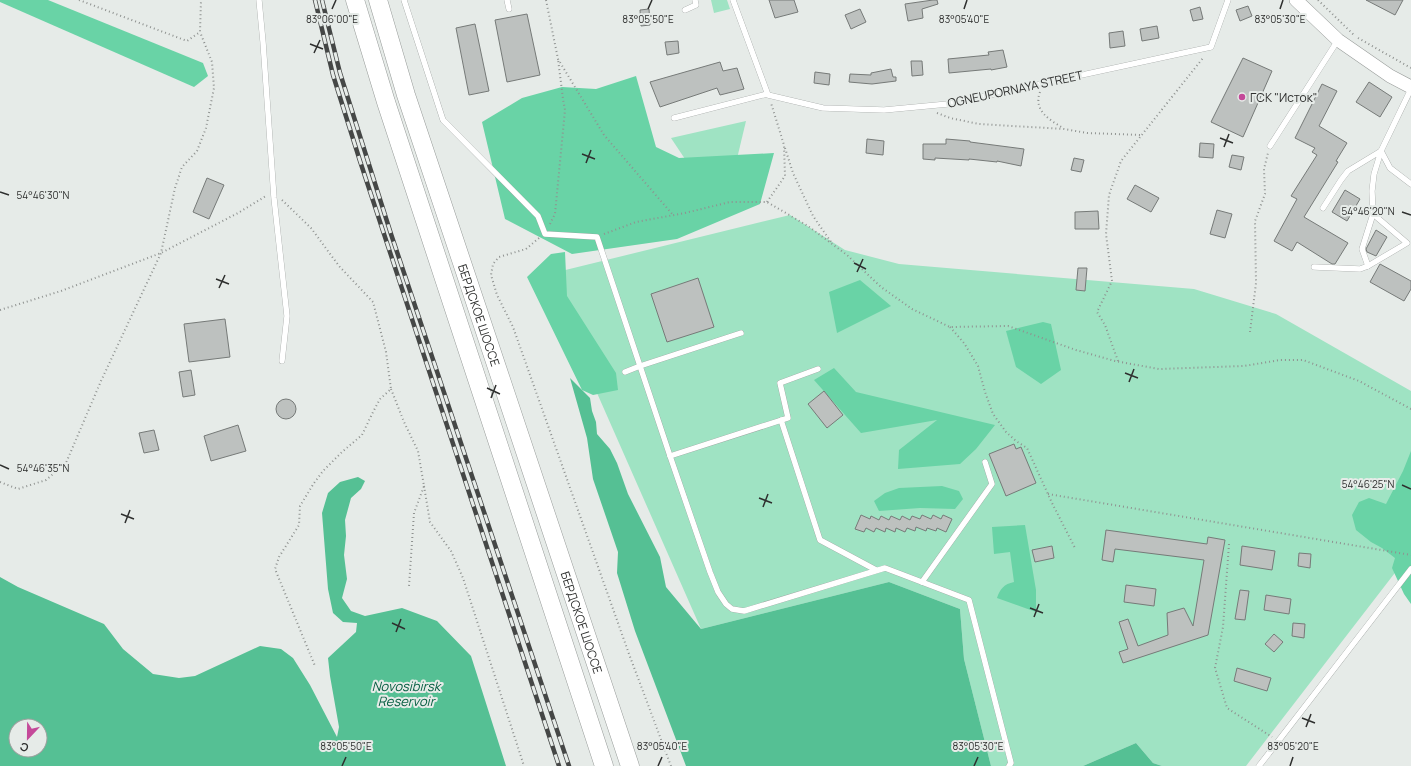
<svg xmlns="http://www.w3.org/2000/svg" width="1411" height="766" font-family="Manrope,sans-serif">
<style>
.green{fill:#9fe3c3}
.forest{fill:#69d3a6}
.water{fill:#55c094;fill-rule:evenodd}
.building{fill:#bdc1bf;stroke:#767a78}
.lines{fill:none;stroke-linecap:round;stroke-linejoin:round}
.service-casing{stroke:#989c9a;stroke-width:6}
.tertiary-casing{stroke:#989c9a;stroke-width:14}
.trunk-casing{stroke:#989c9a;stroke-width:19}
.path{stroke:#8f9290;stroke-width:2;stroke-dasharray:1 3;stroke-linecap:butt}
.service{stroke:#fff;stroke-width:5.5}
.tertiary{stroke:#fff;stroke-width:13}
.trunk{stroke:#fff;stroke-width:18}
.rail-casing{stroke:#454746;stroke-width:4.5}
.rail{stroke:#e6ebe8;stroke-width:3;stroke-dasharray:9;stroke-linecap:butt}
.ticks{fill:none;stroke:#2e2f2e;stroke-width:1.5}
.poi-dot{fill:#c44999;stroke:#e6ebe8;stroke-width:1.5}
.labels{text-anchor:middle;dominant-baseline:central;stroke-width:4;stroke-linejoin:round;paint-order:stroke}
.street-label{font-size:12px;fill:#2e2f2e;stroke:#e6ebe8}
.poi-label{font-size:12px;fill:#2e2f2e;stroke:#e6ebe8;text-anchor:start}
.water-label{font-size:13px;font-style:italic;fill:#085f43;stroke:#e6ebe8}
.ticks-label{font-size:10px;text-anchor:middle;fill:#2e2f2e;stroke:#e6ebe8;stroke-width:4;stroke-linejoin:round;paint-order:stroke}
</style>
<rect width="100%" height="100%" fill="#e6ebe8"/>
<g class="green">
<polygon points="711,0 727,0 730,9 714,13"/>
<polygon points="746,121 735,167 693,171 671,138"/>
<polygon points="790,215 845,250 899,264 1194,289 1276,314 1411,391 1411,552 1246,766 1162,766 1153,763 1136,743 1083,766 991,766 964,659 960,609 889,582 701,629 545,275"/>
</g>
<g class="forest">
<polygon points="0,0 48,0 203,63 208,76 194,87 0,2"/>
<polygon points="636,76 656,147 679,158 774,153 760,204 677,239 572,254 505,219 482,122 522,98 562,87 596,89"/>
<polygon points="565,252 567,296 616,373 618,390 593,395 582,390 527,277 551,254"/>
<polygon points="860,280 891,306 837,333 829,292"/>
<polygon points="1043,322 1051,324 1061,370 1041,384 1016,367 1006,331"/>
<polygon points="834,368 856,392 995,425 976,449 960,464 898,469 899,450 937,420 861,433 814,380"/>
<polygon points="1411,451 1411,604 1404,594 1392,568 1395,558 1382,548 1371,542 1356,530 1352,515 1359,502 1369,498 1386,504 1403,471"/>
<polygon points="942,486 959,491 963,499 955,509 920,508 879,511 874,501 885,493 899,488"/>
<path d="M1025,525L1036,590V612L997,598C1000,589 1004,584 1014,582L1010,552L994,554L992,527Z"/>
</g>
<g class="water">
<polygon points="570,378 590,398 592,411 596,422 597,434 610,449 617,463 628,494 660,557 666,587 701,629 889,582 960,609 964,659 991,766 686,766 635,631 617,573 618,552 593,479 587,438"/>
<path d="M358,477L365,481L361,489L351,498L345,520L346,536L344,555L347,579L342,598L351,611L365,616L402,608L437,621L471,656L506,766H0V577L18,587L104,624L123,649L153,674L179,678L195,676L260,646L281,649L293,658L310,685L337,737L339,727L330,676L328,658L356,632L357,623L343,622L333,613L328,589L322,513L328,493L340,482ZM16,726H40V750H16Z"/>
<polygon points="1136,743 1153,763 1162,766 1083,766"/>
</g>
<g class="building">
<polygon points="769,0 794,0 798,12 775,18"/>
<polygon points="933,0 937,0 938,4 922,9 923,18 908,21 905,4"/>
<polygon points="1366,0 1403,0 1395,15"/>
<polygon points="1248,6 1252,16 1240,21 1236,10"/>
<polygon points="1200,7 1203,19 1193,21 1190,10"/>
<polygon points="649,9 650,25 641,26 640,10"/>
<polygon points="860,9 866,22 851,29 845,15"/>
<polygon points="527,14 540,75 507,82 495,20"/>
<polygon points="475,24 489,91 469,95 456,28"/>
<polygon points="1157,26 1159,38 1142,41 1140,29"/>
<polygon points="1123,31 1125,46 1110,48 1109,33"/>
<polygon points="678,41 679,53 667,55 665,42"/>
<polygon points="1003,50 1007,67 991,70 991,69 949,73 948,59 989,55 988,52"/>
<polygon points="1243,58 1272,71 1243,137 1211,122"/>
<polygon points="911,61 922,61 923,75 912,76"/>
<polygon points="720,62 723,71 737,68 744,89 720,95 717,88 660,107 650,82"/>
<polygon points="891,69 893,77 896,77 896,81 872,84 849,82 850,74 871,75 871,73"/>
<polygon points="815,72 830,74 829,85 814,83"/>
<polygon points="1369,82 1392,97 1380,117 1356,102"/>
<polygon points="1322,84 1337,91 1319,126 1347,143 1336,161 1338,162 1304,217 1348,243 1335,264 1332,264 1297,242 1292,251 1274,241 1297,199 1291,196 1317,155 1312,152 1315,148 1295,138"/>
<polygon points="867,139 884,141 883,155 866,153"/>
<polygon points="946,139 970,141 970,142 1024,149 1021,166 997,161 997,162 969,159 969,160 935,158 935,160 923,159 923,144 946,144"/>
<polygon points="1200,143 1214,144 1213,158 1199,157"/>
<polygon points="1232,155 1244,157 1241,170 1229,167"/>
<polygon points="1074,158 1084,160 1081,172 1071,170"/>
<polygon points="207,178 224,185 209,219 193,212"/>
<polygon points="1135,185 1159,198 1151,212 1127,199"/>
<polygon points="1345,190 1360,199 1347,221 1332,212"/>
<polygon points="1217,210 1232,214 1225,238 1210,234"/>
<polygon points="1098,211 1099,229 1075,229 1075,212"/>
<polygon points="1376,230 1387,237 1376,256 1367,252 1366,249"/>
<polygon points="1380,264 1411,281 1411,289 1404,301 1370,282"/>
<polygon points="1078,268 1087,268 1085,291 1076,290"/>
<polygon points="698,278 714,327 667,342 651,294"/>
<polygon points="225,319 230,357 189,362 184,324"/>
<polygon points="191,370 195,395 183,397 179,372"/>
<polygon points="824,391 843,415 827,428 808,404"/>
<circle cx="286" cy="409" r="10"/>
<polygon points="238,425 246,451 211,461 204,436"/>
<polygon points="154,430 159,450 144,453 139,433"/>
<polygon points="1014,444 1016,449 1021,447 1036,483 1006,496 989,454"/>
<polygon points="861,515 870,519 871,516 879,520 881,516 889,520 891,516 900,520 902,516 910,520 912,516 920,519 922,515 931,519 933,515 941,519 943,515 952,519 946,532 937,528 936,531 927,528 926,531 916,527 915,531 907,528 905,532 896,528 895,532 886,528 885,532 876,528 874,532 866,528 864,532 855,529"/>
<polygon points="1106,530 1207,544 1208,537 1225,540 1208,635 1123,663 1119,652 1128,649 1119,622 1128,619 1138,646 1168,635 1167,613 1184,608 1193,626 1204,560 1115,549 1113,562 1102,560"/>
<polygon points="1052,546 1054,558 1035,562 1032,550"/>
<polygon points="1242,546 1275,551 1272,570 1240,565"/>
<polygon points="1299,553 1311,554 1310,568 1298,566"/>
<polygon points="1126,585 1156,589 1154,606 1124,602"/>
<polygon points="1240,590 1249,591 1245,620 1235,619"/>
<polygon points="1266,595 1291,599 1289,614 1264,610"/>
<polygon points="1293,623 1305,624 1304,638 1292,636"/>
<polygon points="1274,634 1283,642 1274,652 1265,644"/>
<polygon points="1237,668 1271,678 1267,691 1234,681"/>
</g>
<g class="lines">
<defs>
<g id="service">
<polyline points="259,0 263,42 274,198 287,316 282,361"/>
<polyline points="404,0 443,120 538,216 545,234 597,237 670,456 710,572 718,592 726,604 732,609 744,611 885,568 969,600 1011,763 1009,766"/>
<polyline points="507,0 509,9"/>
<polyline points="733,0 768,95 823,108 884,110 948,104 1211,47 1228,0"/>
<polyline points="685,10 696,5 695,0"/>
<polyline points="1411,89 1381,151 1390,168 1411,184"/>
<polyline points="674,118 767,94"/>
<polyline points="1270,146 1338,40"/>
<polyline points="1323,208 1341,180 1348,171 1381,151 1374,174 1372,191 1373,214 1407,243 1368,266"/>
<polyline points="1314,267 1360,269 1368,266 1362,249 1373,214"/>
<polyline points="625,372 640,366 741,333"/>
<polyline points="781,420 820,540 876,570"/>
<polyline points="670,456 788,418 780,383 818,369"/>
<polyline points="922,582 992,484 985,462"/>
<polyline points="1259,766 1411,569"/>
</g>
<polyline id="tertiary" points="1296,0 1338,40 1390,76 1411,87"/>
<g id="trunk">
<polyline points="355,0 386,102 604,766"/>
<path id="s1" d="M378,0L406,95L630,766"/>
</g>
</defs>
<use href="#service" class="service-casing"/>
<use href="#tertiary" class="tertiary-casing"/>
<use href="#trunk" class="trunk-casing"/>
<g class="path">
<polyline points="79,0 187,41 200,32 201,0"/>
<polyline points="546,0 558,59 604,135 673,215"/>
<polyline points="1318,0 1355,36"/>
<polyline points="1358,38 1411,68"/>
<path d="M1040,92C1033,111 1050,120 1063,128"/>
<polyline points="937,113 950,118 979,124 1064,129 1087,133 1142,135"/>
<polyline points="785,148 793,173 813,216 831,242"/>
<polyline points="282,200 311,228 339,266 373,302 386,352 391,389 380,399 373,412 362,435 342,452 323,471 314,483 300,506 299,525 279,557 275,569 315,666"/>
<polyline points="767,202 785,176 784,145 771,103"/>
<polyline points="550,224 555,214 565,110 563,99 558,59"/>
<polyline points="604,234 636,222 685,213 730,202 767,202 808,226 847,255 881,287 912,309 950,327 1008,326 1076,350 1115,361 1159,369 1244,366 1280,360 1303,360 1359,381 1411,409"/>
<polyline points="539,238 526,249 499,257 493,264 491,275 497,295 513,327 629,654 671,766"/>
<polyline points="0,310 61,291 161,253 238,213 266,196"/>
<polyline points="950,327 964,343 978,366 985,392 993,414 1006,432 1016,441 1027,448 1052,503 1075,548"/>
<polyline points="1250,332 1256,283 1255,221 1265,194 1264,169 1268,153"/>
<polyline points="1118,361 1105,325 1097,312 1112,281 1106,234 1109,195 1121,161 1203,58"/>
<polyline points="391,389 404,422 418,451 424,486 414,513 409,586"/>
<polyline points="0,482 18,489 46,480 66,463 101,381 161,253 175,188 182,167 197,151 206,128 214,88 212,62 200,32"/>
<polyline points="424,486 430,522 451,551 463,578 524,766"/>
<polyline points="1048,494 1411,555"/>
<polyline points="1229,544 1223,627 1215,668 1227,708 1272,737"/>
</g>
<use href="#service" class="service"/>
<use href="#tertiary" class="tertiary"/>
<use href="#trunk" class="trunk"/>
<defs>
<g id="rail">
<polyline points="315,0 333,75 360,161 559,766"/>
<polyline points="322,0 340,73 391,234 569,766"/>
</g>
</defs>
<use href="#rail" class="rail-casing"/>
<use href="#rail" class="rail"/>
</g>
<path class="ticks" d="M332,9L336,0M648,9L652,0M964,9L967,0M1280,9L1283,0M310,44L323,49M314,53L320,40M1220,138L1233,143M1224,147L1229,134M582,154L595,159M586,163L591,150M0,192L9,195M1402,212L1411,215M854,263L866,269M857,272L863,259M216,279L229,284M219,288L225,275M1125,373L1138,378M1129,382L1134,369M487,388L500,394M491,398L496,385M0,465L9,469M1402,485L1411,489M759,498L772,503M763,507L768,494M121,514L134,519M125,523L130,510M1030,608L1043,613M1034,617L1039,604M392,623L405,629M396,632L401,619M1302,718L1315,723M1306,727L1311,714M342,766L346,757M658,766L662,757M974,766L978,757M1290,766L1293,757"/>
<circle class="poi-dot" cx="1242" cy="97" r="4"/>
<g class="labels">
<g class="street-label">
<text transform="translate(1015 89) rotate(-12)">OGNEUPORNAYA STREET</text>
<text stroke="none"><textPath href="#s1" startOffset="331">БЕРДСКОЕ ШОССЕ</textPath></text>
<text stroke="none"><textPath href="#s1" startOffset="655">БЕРДСКОЕ ШОССЕ</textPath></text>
</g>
<g class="poi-label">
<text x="1250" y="97">ГСК "Исток"</text>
</g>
<g class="water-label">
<text x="406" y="686">Novosibirsk<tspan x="406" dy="15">Reservoir</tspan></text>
</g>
</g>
<g class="ticks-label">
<text x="964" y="23">83°05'40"E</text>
<text x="332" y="23">83°06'00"E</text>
<text x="648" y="23">83°05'50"E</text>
<text x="1280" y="23">83°05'30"E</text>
<text x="43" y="199">54°46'30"N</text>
<text x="1368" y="215">54°46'20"N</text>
<text x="43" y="472">54°46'35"N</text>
<text x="1368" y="488">54°46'25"N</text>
<text x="346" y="750">83°05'50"E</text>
<text x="662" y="750">83°05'40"E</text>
<text x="978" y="750">83°05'30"E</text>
<text x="1293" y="750">83°05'20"E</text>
</g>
<g transform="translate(28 738) rotate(202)"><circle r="19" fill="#e6ebe8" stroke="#9ca09e"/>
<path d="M0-3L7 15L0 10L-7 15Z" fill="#c44999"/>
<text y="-6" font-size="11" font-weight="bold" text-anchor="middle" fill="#2e2f2e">С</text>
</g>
</svg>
